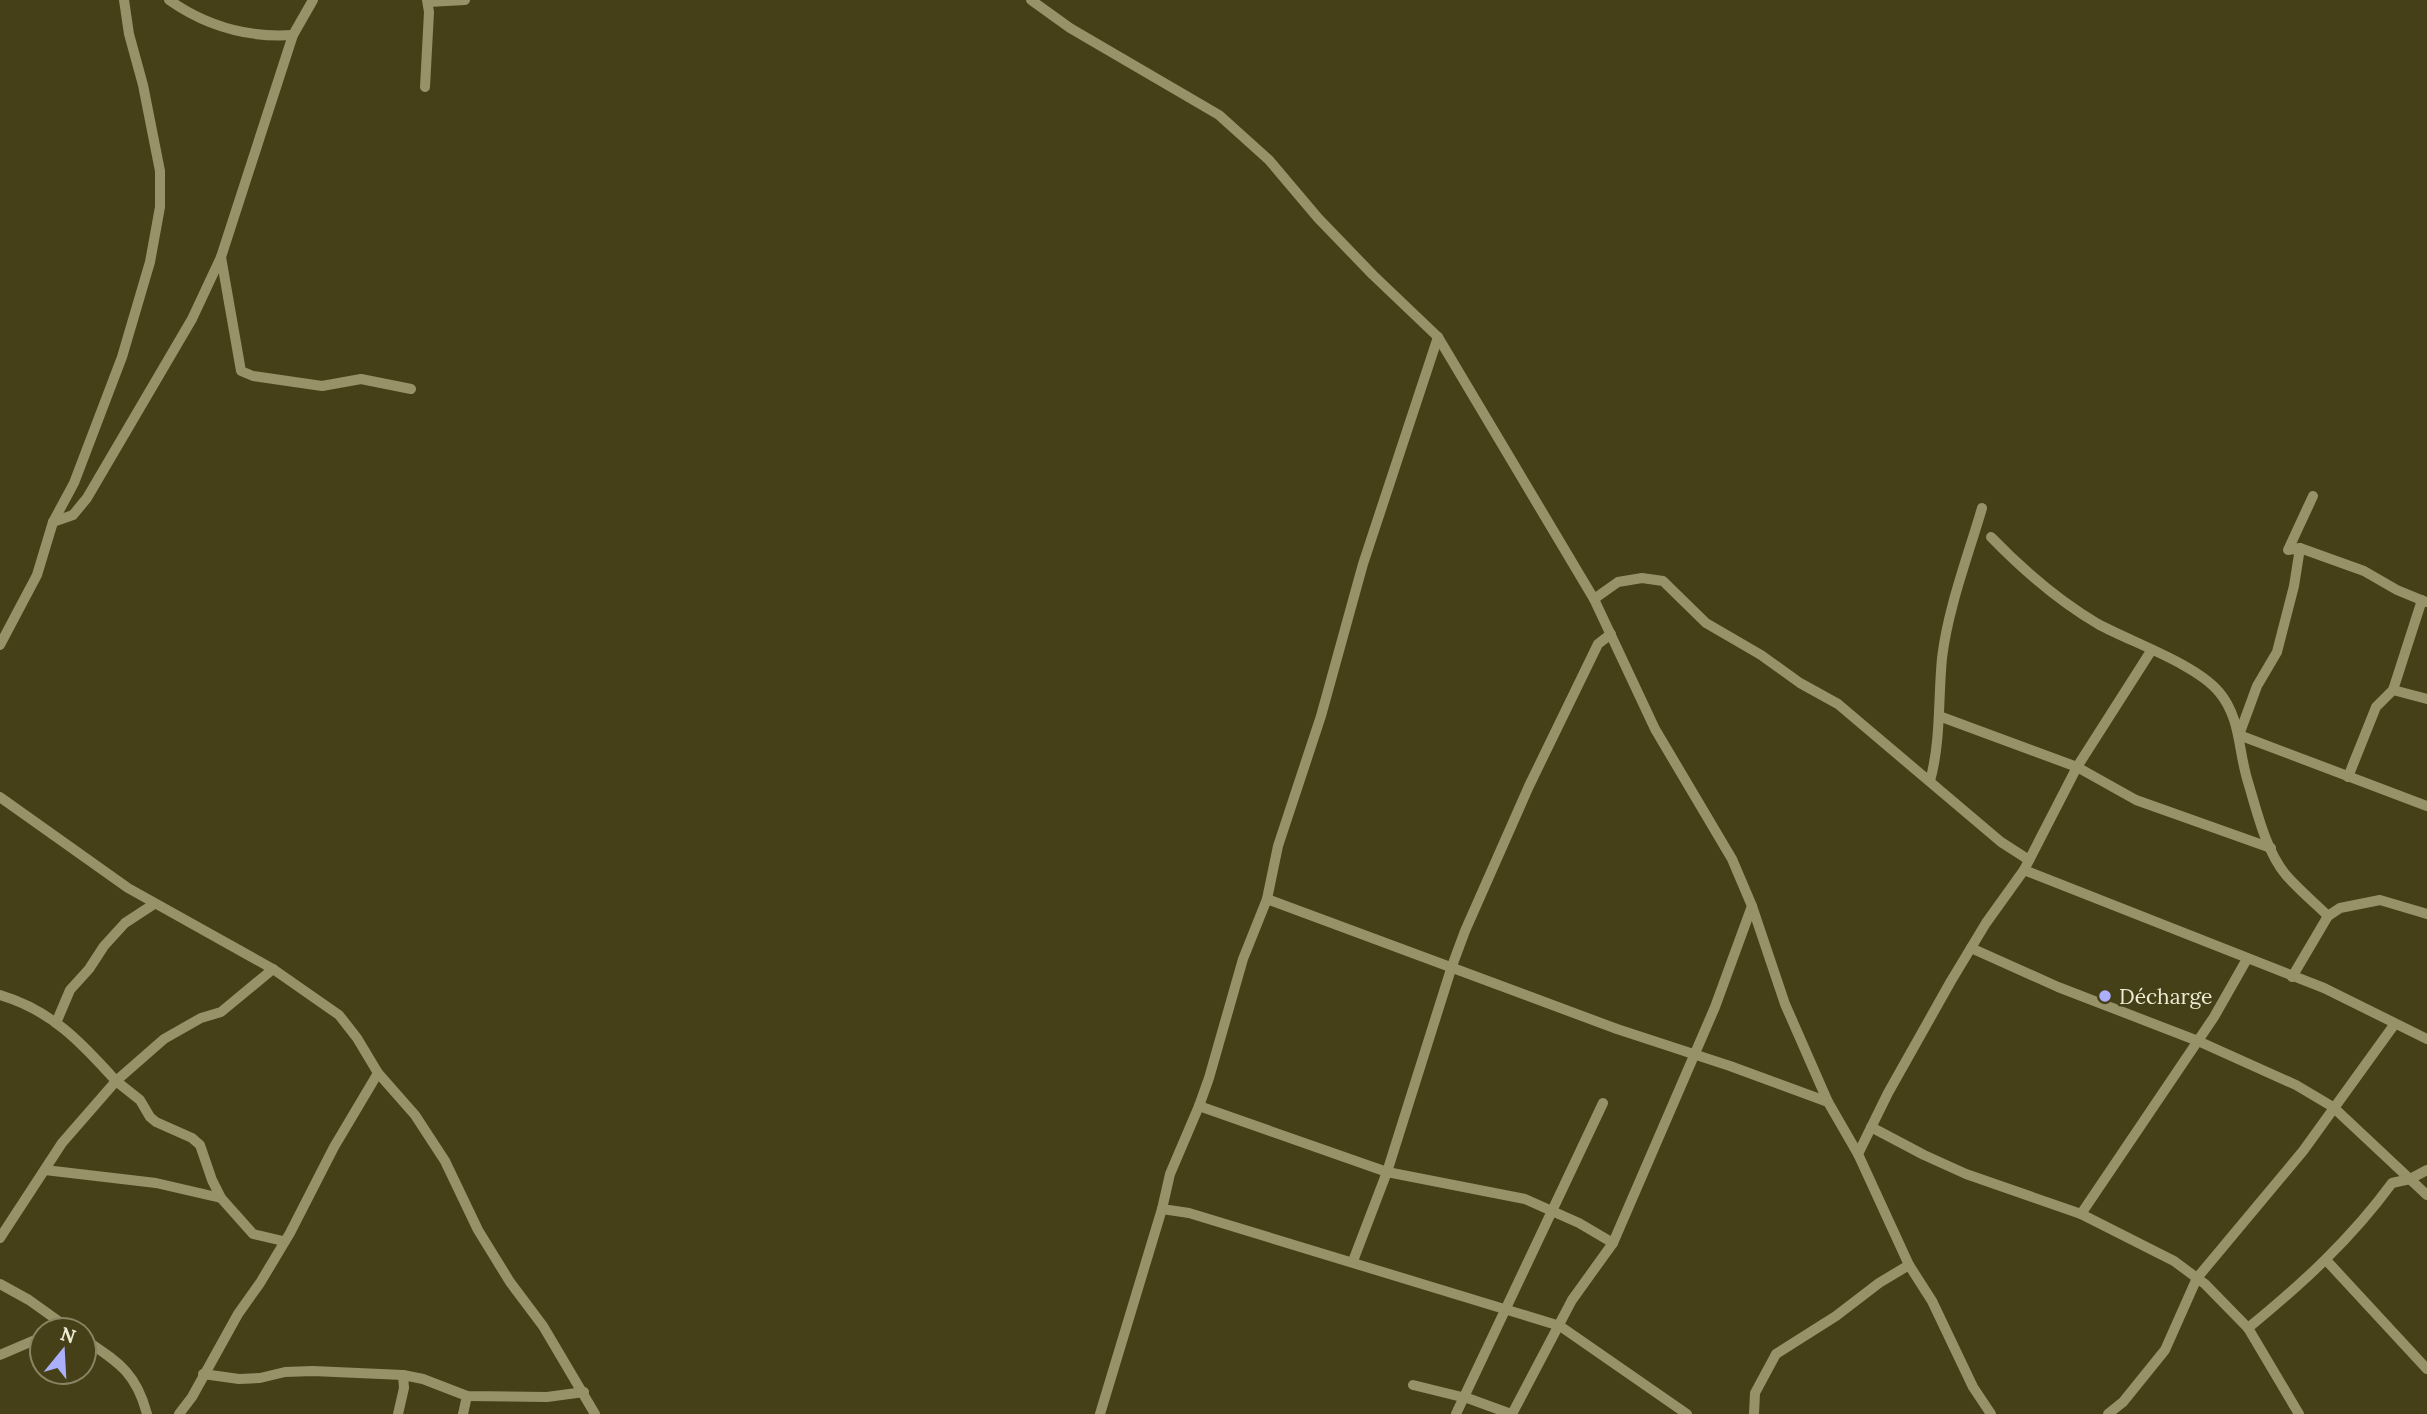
<svg xmlns="http://www.w3.org/2000/svg" width="2427" height="1414" font-family="Lora,serif">
<style>
.lines{fill:none;stroke-linecap:round;stroke-linejoin:round}
.street{stroke:#979268;stroke-width:10}
.poi-dot{fill:#acaffb;stroke:#454017;stroke-width:2.5}
.labels{text-anchor:middle;dominant-baseline:central;stroke-width:5;stroke-linejoin:round;paint-order:stroke}
.poi-label{font-size:21px;fill:#eeecd6;stroke:#454017;text-anchor:start}
</style>
<rect width="100%" height="100%" fill="#454017"/>
<g class="lines">
<g class="street">
<path d="M169,0C206,26 248,38 293,35"/>
<polyline points="1031,0 1070,28 1219,115 1269,160 1318,218 1373,275 1438,337 1594,599 1655,729 1732,859 1752,906 1785,1004 1828,1102 1858,1154 1909,1265 1932,1301 1973,1387 1991,1414"/>
<polyline points="428,2 465,0"/>
<polyline points="425,87 429,12 427,0"/>
<polyline points="221,257 241,371 253,376 322,386 361,379 411,389"/>
<polyline points="1438,337 1363,564 1321,716 1278,846 1267,899 1243,959 1209,1078 1199,1106 1387,1172 1525,1199 1579,1223 1613,1243 1572,1300 1512,1414"/>
<polyline points="53,522 73,515 87,498 192,319 221,257 293,35 313,0"/>
<path d="M1991,537C2024,571 2057,600 2098,624C2131,642 2196,664 2219,692C2241,718 2238,751 2248,782C2257,812 2266,851 2286,875C2299,890 2315,903 2328,916"/>
<polyline points="2300,548 2364,571 2397,590 2426,602"/>
<polyline points="1594,599 1618,582 1642,578 1663,581 1706,623 1761,655 1800,683 1838,704 2001,842 2029,860"/>
<polyline points="0,645 37,575 53,522 74,483 122,357 150,262 160,207 160,171 143,85 129,34 124,0"/>
<polyline points="2393,690 2427,699"/>
<polyline points="1939,716 2077,767 2136,800 2271,848"/>
<polyline points="2239,735 2257,686 2277,652 2294,586 2300,548 2288,550 2313,496"/>
<polyline points="2239,735 2427,806"/>
<polyline points="2348,777 2376,707 2393,690 2422,600"/>
<path d="M1930,781C1941,741 1938,700 1942,658C1948,608 1968,556 1982,508"/>
<polyline points="0,797 128,888 273,969 339,1015 357,1038 378,1073 415,1115 445,1161 478,1230 510,1282 543,1326 595,1414"/>
<polyline points="2024,870 2324,988 2427,1039"/>
<polyline points="1267,899 1617,1029 1730,1066 1828,1102"/>
<polyline points="1971,948 2058,987 2198,1041 2296,1085 2333,1107 2427,1195"/>
<polyline points="2292,977 2328,916 2340,908 2380,900 2427,914"/>
<path d="M0,995C51,1010 81,1042 116,1081L164,1039L201,1018L221,1012L273,969"/>
<polyline points="56,1023 70,990 89,969 104,946 125,923 154,904"/>
<polyline points="1199,1106 1170,1174 1162,1209 1189,1213 1560,1326 1687,1414"/>
<polyline points="1871,1127 1924,1155 1966,1174 2081,1214 2174,1261 2205,1284 2248,1328 2299,1414"/>
<polyline points="1858,1154 1888,1093 1951,981 1986,923 2024,870 2077,767 2151,651"/>
<polyline points="45,1170 156,1183 221,1198"/>
<polyline points="2081,1214 2214,1017 2247,959"/>
<polyline points="0,1238 62,1143 116,1081 140,1100 150,1117 156,1122 192,1138 200,1145 212,1180 221,1198 253,1234 283,1241"/>
<polyline points="1613,1243 1715,1007 1752,906"/>
<polyline points="2326,1260 2427,1369"/>
<polyline points="1353,1261 1387,1172 1452,966 1465,931 1529,786 1598,644 1611,634"/>
<polyline points="0,1284 29,1300 71,1330"/>
<path d="M2248,1328C2302,1284 2351,1239 2392,1183L2410,1179L2427,1170"/>
<path d="M84,1339C118,1362 136,1372 147,1414"/>
<polyline points="0,1355 42,1337"/>
<polyline points="203,1374 239,1379 260,1378 285,1372 313,1371 403,1375"/>
<polyline points="1413,1385 1470,1399 1511,1414"/>
<polyline points="179,1414 192,1397 238,1314 260,1283 290,1233 334,1147 378,1073"/>
<polyline points="398,1414 404,1388 403,1375 423,1379 467,1396 547,1397 584,1392"/>
<polyline points="463,1414 467,1396"/>
<polyline points="1100,1414 1162,1209"/>
<polyline points="1456,1414 1603,1103"/>
<polyline points="1754,1414 1755,1393 1776,1354 1836,1316 1879,1283 1909,1265"/>
<polyline points="2108,1414 2123,1402 2165,1350 2197,1278 2303,1151 2394,1025"/>
</g>
</g>
<circle class="poi-dot" cx="2105" cy="996" r="7"/>
<g class="labels">
<g class="poi-label">
<text x="2119" y="996">Décharge</text>
</g>
</g>
<g transform="translate(63 1351) rotate(18)"><circle r="33" fill="#454017" stroke="#898563" stroke-width="2"/>
<path d="M0-5L12 26L0 18L-12 26Z" fill="#acaffb"/>
<text y="-10" font-size="19" font-weight="bold" text-anchor="middle" fill="#eeecd6">N</text>
</g>
</svg>
